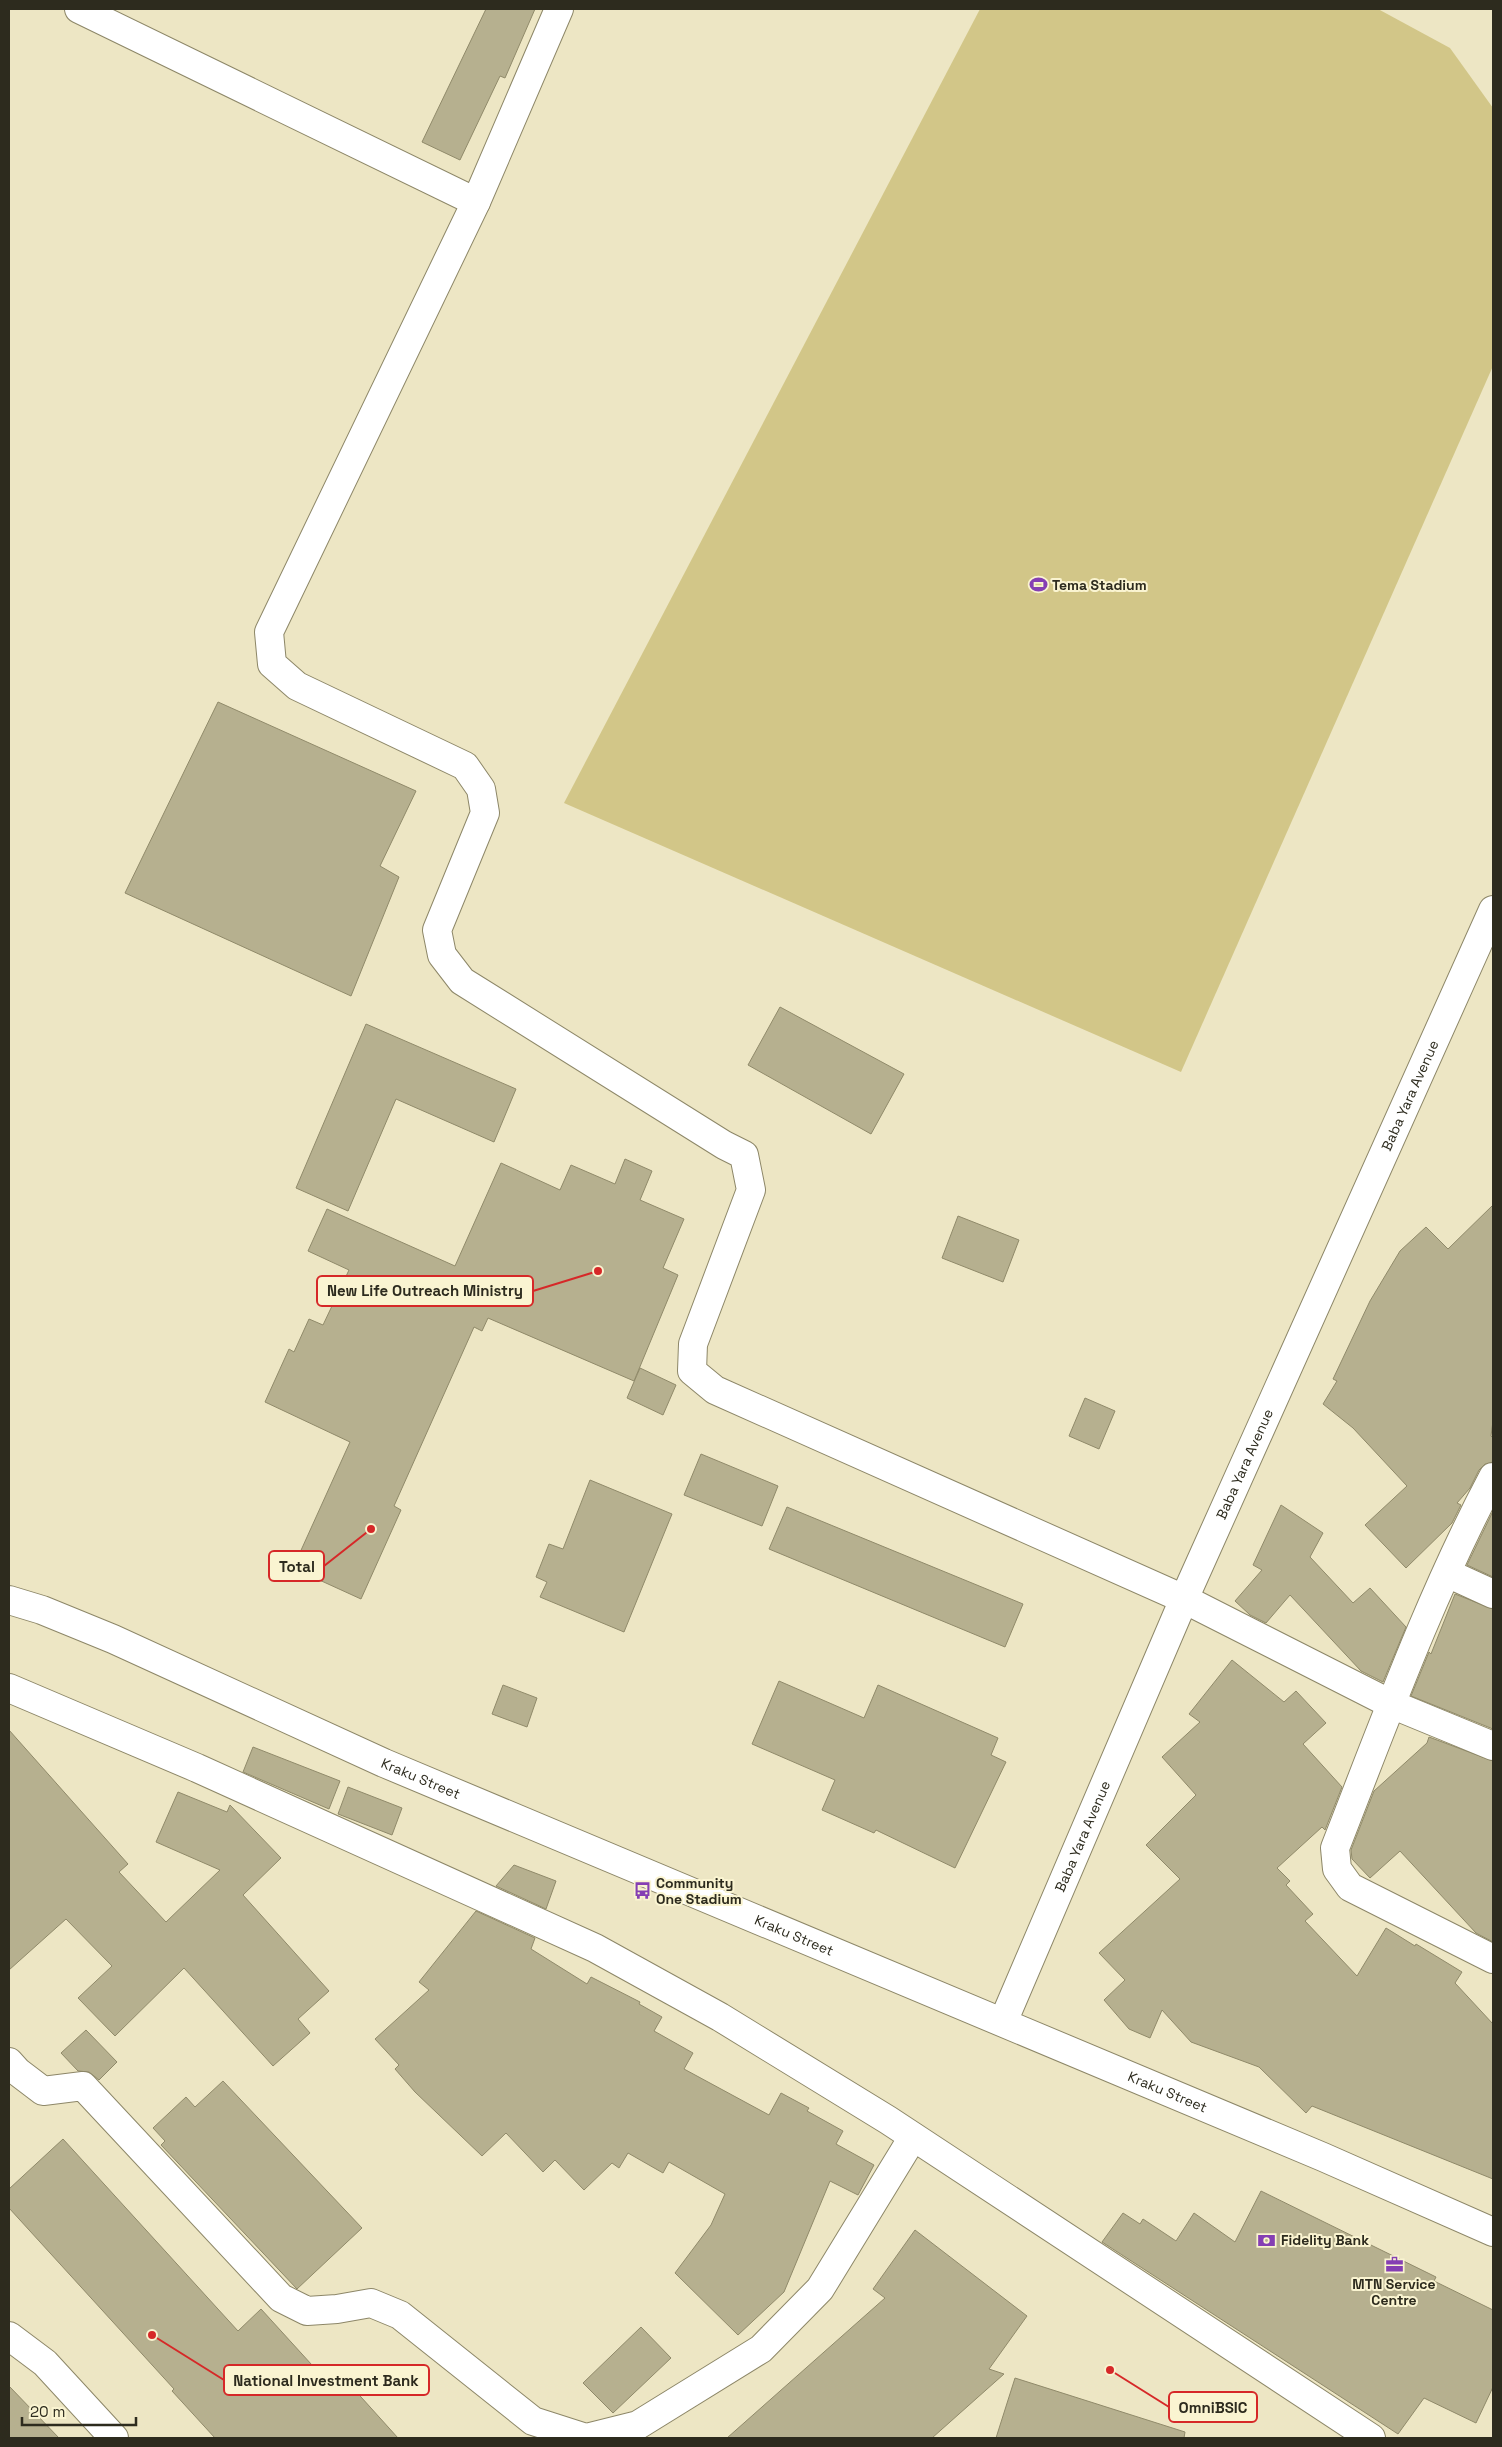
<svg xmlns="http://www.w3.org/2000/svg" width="1502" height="2447" font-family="'Space Grotesk',sans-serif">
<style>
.green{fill:#d2c688}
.building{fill:#b6b08f;stroke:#908a6a}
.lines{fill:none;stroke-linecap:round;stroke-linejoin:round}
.minor-casing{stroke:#8d8768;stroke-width:30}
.secondary-casing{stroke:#8d8768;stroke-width:30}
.minor{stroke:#fff;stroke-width:28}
.secondary{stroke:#fff;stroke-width:28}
.labels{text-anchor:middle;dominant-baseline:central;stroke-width:4;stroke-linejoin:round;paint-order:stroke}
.poi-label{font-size:14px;font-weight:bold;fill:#2d2b1e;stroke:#faf4d1;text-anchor:start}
.street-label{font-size:14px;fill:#2d2b1e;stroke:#faf4d1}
.leader{fill:none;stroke:#d62828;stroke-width:2}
.callout-dot{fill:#d62828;stroke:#faf4d1;stroke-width:2}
.callout{fill:#faf4d1;stroke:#d62828;stroke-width:2}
.callout-label{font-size:15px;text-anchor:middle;font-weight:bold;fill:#2d2b1e}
</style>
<rect width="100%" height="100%" fill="#ede6c4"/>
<polygon class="green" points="980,9 1378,9 1450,48 1493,108 1493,366 1181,1072 564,803"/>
<g class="building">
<polygon points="486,9 535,9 505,78 500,76 460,160 422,142"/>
<polygon points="218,702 416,791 380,866 399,877 351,996 125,893"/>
<polygon points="780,1007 904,1074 871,1134 748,1065"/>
<polygon points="366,1024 516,1089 494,1142 396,1099 348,1211 296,1188"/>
<polygon points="625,1159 652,1171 640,1200 684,1219 663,1268 678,1275 634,1381 488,1318 482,1331 474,1327 394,1506 401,1510 361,1599 293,1568 350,1442 265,1402 289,1349 294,1352 309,1319 323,1325 349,1270 308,1251 327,1209 455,1266 501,1163 560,1190 571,1165 615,1184"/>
<polygon points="1493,1205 1493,1421 1491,1436 1493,1438 1493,1462 1485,1464 1479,1470 1470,1488 1457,1503 1461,1505 1452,1523 1406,1568 1365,1525 1407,1486 1353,1428 1323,1404 1337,1381 1333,1379 1370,1301 1400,1251 1426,1227 1448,1249"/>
<polygon points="958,1216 1019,1240 1003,1282 942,1258"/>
<polygon points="640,1368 676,1385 663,1415 627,1398"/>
<polygon points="1085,1398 1115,1411 1099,1449 1069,1436"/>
<polygon points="701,1454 778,1486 762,1526 684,1495"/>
<polygon points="590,1480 672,1514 624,1632 540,1597 547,1582 536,1577 549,1544 563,1549"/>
<polygon points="1281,1505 1323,1533 1310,1557 1353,1603 1370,1588 1406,1627 1383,1682 1361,1671 1290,1595 1266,1623 1250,1615 1235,1601 1262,1570 1253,1565"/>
<polygon points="787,1507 1023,1604 1005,1647 769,1549"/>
<polygon points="1493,1511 1493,1577 1467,1565"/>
<polygon points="1455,1594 1493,1609 1493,1729 1411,1696 1429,1652 1431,1654"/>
<polygon points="1232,1660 1284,1702 1296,1691 1326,1723 1303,1744 1342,1787 1325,1830 1322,1827 1277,1868 1290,1881 1286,1885 1313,1914 1305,1921 1357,1976 1386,1928 1415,1946 1416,1944 1462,1972 1455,1983 1493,2024 1493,2179 1312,2106 1306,2113 1259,2067 1191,2042 1162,2010 1150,2038 1129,2029 1104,2000 1125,1980 1099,1953 1180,1879 1146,1845 1196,1795 1162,1757 1200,1722 1189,1714"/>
<polygon points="779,1681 864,1718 878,1685 998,1738 991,1755 1006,1762 955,1868 876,1830 874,1833 822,1810 835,1780 752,1744"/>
<polygon points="503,1685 537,1698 527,1727 492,1714"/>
<polygon points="9,1730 128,1864 119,1872 166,1922 220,1870 156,1842 178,1792 227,1812 230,1805 281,1858 243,1895 329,1991 298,2019 310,2033 273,2066 184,1968 115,2036 78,1998 112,1966 66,1919 9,1970"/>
<polygon points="1429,1737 1493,1761 1493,1942 1476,1933 1400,1851 1370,1878 1352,1859 1351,1850 1374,1791 1427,1743"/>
<polygon points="253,1747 340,1781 329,1809 243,1772"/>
<polygon points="348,1787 402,1808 392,1835 338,1814"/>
<polygon points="514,1865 556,1881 546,1909 496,1886"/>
<polygon points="476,1911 535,1938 531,1949 587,1984 591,1977 640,2002 639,2004 662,2017 654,2031 693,2053 684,2069 769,2115 781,2093 809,2108 807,2111 843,2131 836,2144 874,2165 858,2195 830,2181 784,2292 738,2335 675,2273 711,2225 725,2194 669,2162 663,2173 628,2153 619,2168 612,2163 584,2190 555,2160 543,2172 506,2133 482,2156 415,2092 395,2069 399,2065 375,2039 429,1990 419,1982"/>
<polygon points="86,2030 117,2062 99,2080 89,2072 78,2071 61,2053"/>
<polygon points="223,2081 362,2228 297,2289 161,2145 165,2141 153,2128 186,2097 195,2107"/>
<polygon points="63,2139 238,2331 261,2309 332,2387 343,2377 398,2438 215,2438 172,2391 174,2389 9,2208 9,2189"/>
<polygon points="1261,2191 1436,2277 1434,2281 1493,2310 1493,2387 1476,2423 1424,2398 1398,2434 1102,2242 1123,2213 1140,2224 1143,2219 1176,2241 1194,2213 1235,2242"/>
<polygon points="915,2230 1027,2316 989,2369 1004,2374 932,2438 727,2438 885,2298 873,2289"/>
<polygon points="641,2327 671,2358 613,2413 583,2383"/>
<polygon points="1015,2378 1185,2432 1184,2438 996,2438"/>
<polygon points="9,2386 59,2438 9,2438"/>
</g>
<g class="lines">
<defs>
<g id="minor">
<polyline points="79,9 476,202"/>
<polyline points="559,9 476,202 269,632 272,664 297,686 465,766 481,789 485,813 437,930 442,955 462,981 724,1145 744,1155 751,1190 693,1344 692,1371 715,1390 1184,1599 1391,1704 1493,1746"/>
<path d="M1493,1477C1430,1596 1384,1723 1335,1848L1337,1869L1350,1887L1493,1959"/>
<polyline points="1447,1573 1493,1594"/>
<polyline points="9,1688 197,1768 595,1948 720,2017 888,2120 1371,2438"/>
<polyline points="9,2062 18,2072 43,2091 83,2086 281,2298 307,2311 337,2309 371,2303 400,2315 533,2421 586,2438 638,2425 761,2349 820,2289 913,2137"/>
<polyline points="9,2336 45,2363 114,2438"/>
</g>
<g id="secondary">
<path id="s1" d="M9,1600L42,1610L113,1639L384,1763L1323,2157L1493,2232"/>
<path id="s2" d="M1003,2022L1184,1599L1493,910"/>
</g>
</defs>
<use href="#minor" class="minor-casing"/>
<use href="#secondary" class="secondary-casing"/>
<use href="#minor" class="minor"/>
<use href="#secondary" class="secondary"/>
</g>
<defs>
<symbol id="stadium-bare" viewBox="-9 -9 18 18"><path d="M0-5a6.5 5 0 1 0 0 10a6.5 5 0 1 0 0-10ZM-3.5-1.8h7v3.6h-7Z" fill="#853fb3" stroke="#faf4d1" stroke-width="2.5" paint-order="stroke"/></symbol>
<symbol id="bus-bare" viewBox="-9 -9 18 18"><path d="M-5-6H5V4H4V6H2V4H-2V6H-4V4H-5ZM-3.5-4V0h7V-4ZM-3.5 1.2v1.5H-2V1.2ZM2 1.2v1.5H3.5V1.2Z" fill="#853fb3" stroke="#faf4d1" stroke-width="2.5" paint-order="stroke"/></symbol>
<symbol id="bank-bare" viewBox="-9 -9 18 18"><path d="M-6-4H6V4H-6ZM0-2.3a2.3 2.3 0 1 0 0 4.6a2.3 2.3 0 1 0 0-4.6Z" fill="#853fb3" stroke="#faf4d1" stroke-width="2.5" paint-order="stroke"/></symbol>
<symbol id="office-bare" viewBox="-9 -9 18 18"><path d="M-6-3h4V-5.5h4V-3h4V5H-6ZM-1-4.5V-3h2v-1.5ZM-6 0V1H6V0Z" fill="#853fb3" stroke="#faf4d1" stroke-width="2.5" paint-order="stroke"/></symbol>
</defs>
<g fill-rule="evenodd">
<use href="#stadium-bare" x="1026" y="572" width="25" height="25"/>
<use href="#bus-bare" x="630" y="1878" width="25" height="25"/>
<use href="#bank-bare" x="1254" y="2228" width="25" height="25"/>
<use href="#office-bare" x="1382" y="2252" width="25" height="25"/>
</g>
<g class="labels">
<g class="poi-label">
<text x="1052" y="585">Tema Stadium</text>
<text x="656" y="1883">Community<tspan x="656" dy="16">One Stadium</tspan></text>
<text x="1281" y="2240">Fidelity Bank</text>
<text x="1394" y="2284" text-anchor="middle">MTN Service<tspan x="1394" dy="16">Centre</tspan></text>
</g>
<g class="street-label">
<text stroke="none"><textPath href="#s2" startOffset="1012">Baba Yara Avenue</textPath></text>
<text stroke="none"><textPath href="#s2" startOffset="608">Baba Yara Avenue</textPath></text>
<text stroke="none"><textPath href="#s1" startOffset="449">Kraku Street</textPath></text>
<text stroke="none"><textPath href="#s2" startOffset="202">Baba Yara Avenue</textPath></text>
<text stroke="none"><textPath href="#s1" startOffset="854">Kraku Street</textPath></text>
<text stroke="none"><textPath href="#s1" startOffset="1259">Kraku Street</textPath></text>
</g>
</g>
<path class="leader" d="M598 1271L533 1291M371 1529L324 1566M152 2335L224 2380M1110 2370L1169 2407"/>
<g class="callout-dot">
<circle cx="598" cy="1271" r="5"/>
<circle cx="371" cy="1529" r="5"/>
<circle cx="152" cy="2335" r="5"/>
<circle cx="1110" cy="2370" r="5"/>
</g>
<g class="callout">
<rect x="317" y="1276" width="216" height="30" rx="5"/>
<rect x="269" y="1551" width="55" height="30" rx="5"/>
<rect x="224" y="2365" width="205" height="30" rx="5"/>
<rect x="1169" y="2392" width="88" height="30" rx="5"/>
</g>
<g class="callout-label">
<text x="425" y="1296">New Life Outreach Ministry</text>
<text x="297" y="1572">Total</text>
<text x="326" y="2386">National Investment Bank</text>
<text x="1213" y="2413">OmniBSIC</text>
</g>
<rect width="1502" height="2447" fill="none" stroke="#2d2b1e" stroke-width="20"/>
<path d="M22 2417v8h114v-8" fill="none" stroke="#2d2b1e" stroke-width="2.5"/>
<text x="30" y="2417" font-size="15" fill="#2d2b1e" stroke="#faf4d1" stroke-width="4" paint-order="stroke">20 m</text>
</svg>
